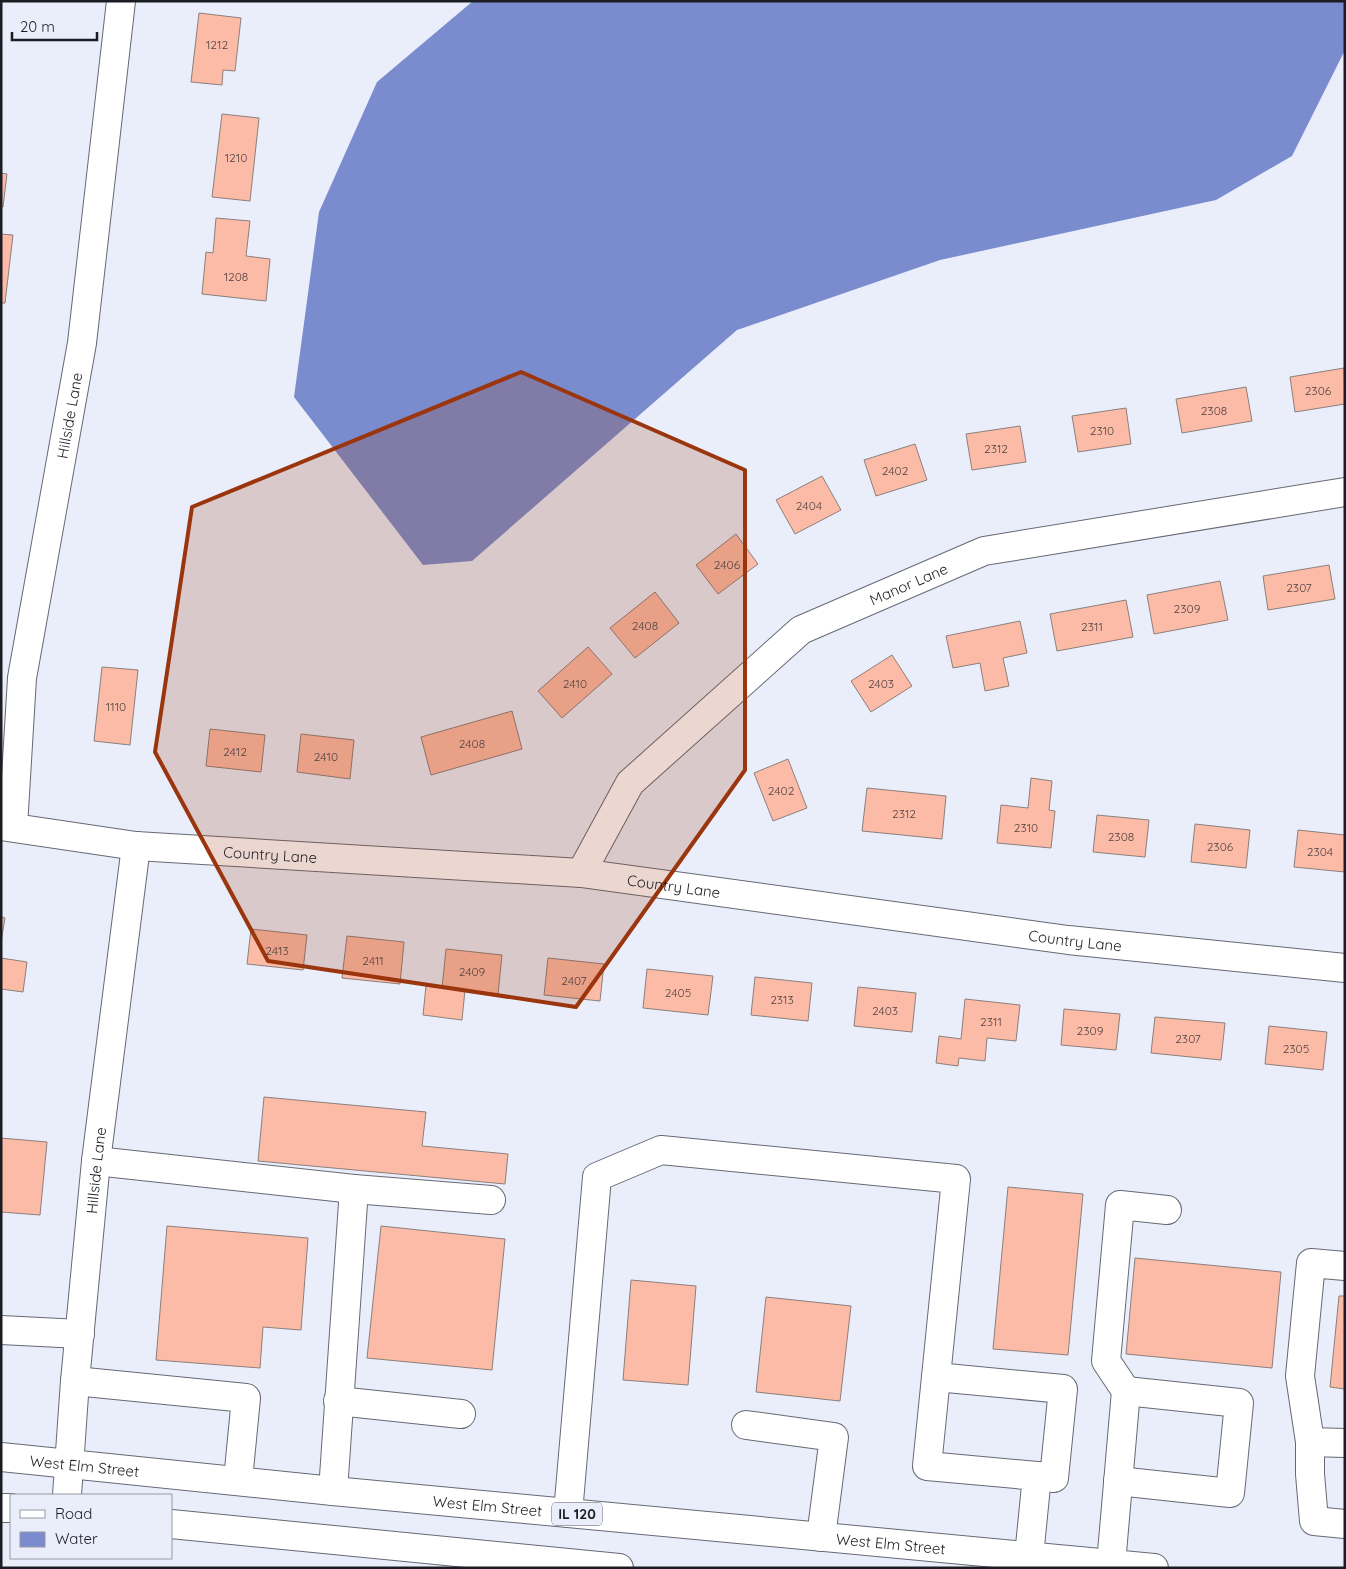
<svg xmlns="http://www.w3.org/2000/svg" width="1346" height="1569" font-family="Quicksand,sans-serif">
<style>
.water{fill:#7a8cce}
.building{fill:#fcbba6;stroke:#8c7f7b}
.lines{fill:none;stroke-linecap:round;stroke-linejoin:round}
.minor-casing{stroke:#666974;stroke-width:30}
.major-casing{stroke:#666974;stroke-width:30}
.minor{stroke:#fff;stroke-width:28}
.major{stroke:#fff;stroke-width:28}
.marked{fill:#9b350e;fill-opacity:0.2;stroke:#9b350e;stroke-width:4;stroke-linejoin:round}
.labels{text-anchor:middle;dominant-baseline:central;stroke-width:5;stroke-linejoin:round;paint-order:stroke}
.number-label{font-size:12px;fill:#544443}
.shield{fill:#eaeefb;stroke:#5a5c63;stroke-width:1}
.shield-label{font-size:14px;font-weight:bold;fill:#1c1d22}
.street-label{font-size:15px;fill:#1c1d22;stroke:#eaeefb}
</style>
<rect width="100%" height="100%" fill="#eaeefb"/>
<polygon class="water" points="473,1 1345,1 1345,50 1292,156 1216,200 940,260 737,330 472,561 423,565 294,397 319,212 377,82"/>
<g class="building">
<polygon points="199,13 241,18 235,71 223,70 222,85 191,82"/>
<polygon points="222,114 259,118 250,201 212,197"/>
<polygon points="1,173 7,174 3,207 1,206"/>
<polygon points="216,218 250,221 246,256 270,259 266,301 202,294 206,252 213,253"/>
<polygon points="1,234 13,235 5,303 1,303"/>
<polygon points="1344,368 1345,404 1295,412 1290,377"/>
<polygon points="1246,387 1252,421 1182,433 1176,399"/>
<polygon points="1126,408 1131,444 1078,452 1072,416"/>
<polygon points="1020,426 1026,462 972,470 966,434"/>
<polygon points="915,444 927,480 876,496 864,460"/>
<polygon points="822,476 841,510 795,534 776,500"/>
<polygon points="736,534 758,564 718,594 696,565"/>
<polygon points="1329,565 1335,599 1268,610 1263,576"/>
<polygon points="1220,581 1228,620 1154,634 1147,595"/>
<polygon points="655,592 679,623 635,658 610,628"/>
<polygon points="1126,600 1133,637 1057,651 1050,614"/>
<polygon points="1020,621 1027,653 1003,658 1009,686 985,691 980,663 953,668 946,636"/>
<polygon points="588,647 612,674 562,718 538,691"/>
<polygon points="892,655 912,686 871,712 851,681"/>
<polygon points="102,667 138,670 130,745 94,741"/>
<polygon points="512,711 522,749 431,775 421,737"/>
<polygon points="210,729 265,735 261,772 206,766"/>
<polygon points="301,734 354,740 350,779 297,772"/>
<polygon points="788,759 807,808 773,821 754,773"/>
<polygon points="1031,778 1052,781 1049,810 1055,811 1051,848 997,843 1001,805 1028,808"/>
<polygon points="867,788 946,796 942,839 862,831"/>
<polygon points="1097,815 1149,820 1145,857 1093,852"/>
<polygon points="1195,824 1250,830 1246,868 1191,862"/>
<polygon points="1298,830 1345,835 1345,872 1294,867"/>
<polygon points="1,917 5,918 1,942"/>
<polygon points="251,929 307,935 303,970 247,964"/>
<polygon points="347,936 404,942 400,984 342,978"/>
<polygon points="446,949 502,955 498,994 465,990 462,1020 423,1015 426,986 442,988"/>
<polygon points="1,958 27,962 23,992 1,989"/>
<polygon points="548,958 604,964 600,1001 544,995"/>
<polygon points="647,969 713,976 708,1015 643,1008"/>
<polygon points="755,977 812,983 808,1021 751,1015"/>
<polygon points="858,987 916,993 912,1032 854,1026"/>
<polygon points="965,999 1020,1005 1016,1041 987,1038 985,1061 959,1058 958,1066 936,1063 939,1036 961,1039"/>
<polygon points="1064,1009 1120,1014 1116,1050 1061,1045"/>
<polygon points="1155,1017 1225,1023 1221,1060 1151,1053"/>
<polygon points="1269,1026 1327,1032 1323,1070 1265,1064"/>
<polygon points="264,1097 426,1112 422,1146 508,1154 505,1184 258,1161"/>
<polygon points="1,1138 47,1142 40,1215 1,1212"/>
<polygon points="1008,1187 1083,1194 1068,1355 993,1349"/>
<polygon points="167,1226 308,1238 301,1330 263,1327 260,1368 156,1360"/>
<polygon points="381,1226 505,1239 492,1370 367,1358"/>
<polygon points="1135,1258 1281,1272 1272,1368 1126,1354"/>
<polygon points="631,1280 696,1286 688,1385 623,1380"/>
<polygon points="1339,1296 1345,1296 1345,1389 1330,1387"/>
<polygon points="766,1297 851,1306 840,1401 756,1392"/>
</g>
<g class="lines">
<defs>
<g id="minor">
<path id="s1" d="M1,826L136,846L581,873L1068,940L1345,968"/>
<path id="s2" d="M13,827L22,678L82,343L121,1"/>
<path id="s3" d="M581,873L630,783L801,630L984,551L1345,492"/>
<polyline points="96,1161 354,1189 491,1200"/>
<polyline points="1,1330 80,1334"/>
<polyline points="936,1377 1063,1389 1054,1478 1037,1476"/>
<polyline points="75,1381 246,1398 238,1480"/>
<polyline points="338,1401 461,1414"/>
<polyline points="746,1425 834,1437 821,1537"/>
<polyline points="1310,1442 1300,1376 1311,1263 1345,1266"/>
<polyline points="1345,1443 1310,1442 1310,1474 1314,1521 1345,1524"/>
<polyline points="1118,1481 1230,1493 1239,1403 1126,1391"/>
<polyline points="333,1491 354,1189"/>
<path id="s4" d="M67,1495L75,1381L96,1161L136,846"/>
<polyline points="568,1513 597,1177 661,1150 956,1179 927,1466 1037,1476 1029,1556"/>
<polyline points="1111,1564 1126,1391 1106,1361 1120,1205 1167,1210"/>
</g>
<g id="major">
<path id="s5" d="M1,1457L333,1491L1154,1568"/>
<polyline points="1,1508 11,1508"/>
<polyline points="171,1524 619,1568"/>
</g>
</defs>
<use href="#minor" class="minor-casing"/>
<use href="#major" class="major-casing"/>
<use href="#minor" class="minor"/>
<use href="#major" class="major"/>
</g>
<path class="marked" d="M521,372L745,470V770L576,1007L268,961L155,752L192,507Z"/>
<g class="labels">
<g class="number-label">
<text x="217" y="44">1212</text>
<text x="236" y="157">1210</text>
<text x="236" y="276">1208</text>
<text x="1318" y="390">2306</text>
<text x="1214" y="410">2308</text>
<text x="1102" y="430">2310</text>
<text x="996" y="448">2312</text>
<text x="895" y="470">2402</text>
<text x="809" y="505">2404</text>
<text x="727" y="564">2406</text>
<text x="1299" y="587">2307</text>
<text x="1187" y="608">2309</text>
<text x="645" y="625">2408</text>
<text x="1092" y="626">2311</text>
<text x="575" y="683">2410</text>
<text x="881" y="683">2403</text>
<text x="116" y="706">1110</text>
<text x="472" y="743">2408</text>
<text x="235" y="751">2412</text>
<text x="326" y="756">2410</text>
<text x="781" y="790">2402</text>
<text x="904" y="813">2312</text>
<text x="1026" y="827">2310</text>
<text x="1121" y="836">2308</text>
<text x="1220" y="846">2306</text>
<text x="1320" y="851">2304</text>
<text x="277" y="950">2413</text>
<text x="373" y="960">2411</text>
<text x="472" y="971">2409</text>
<text x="574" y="980">2407</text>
<text x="678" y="992">2405</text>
<text x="782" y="999">2313</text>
<text x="885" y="1010">2403</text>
<text x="991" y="1021">2311</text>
<text x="1090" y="1030">2309</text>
<text x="1188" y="1038">2307</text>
<text x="1296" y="1048">2305</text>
</g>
<rect class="shield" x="552" y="1502.5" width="50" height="23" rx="4"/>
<g class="shield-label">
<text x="577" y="1514">IL 120</text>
</g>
<g class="street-label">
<text stroke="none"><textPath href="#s2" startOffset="416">Hillside Lane</textPath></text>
<text stroke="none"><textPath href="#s3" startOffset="449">Manor Lane</textPath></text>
<text stroke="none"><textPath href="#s1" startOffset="271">Country Lane</textPath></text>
<text stroke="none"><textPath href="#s1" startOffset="676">Country Lane</textPath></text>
<text stroke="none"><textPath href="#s1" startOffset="1081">Country Lane</textPath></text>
<text stroke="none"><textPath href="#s4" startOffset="326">Hillside Lane</textPath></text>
<text stroke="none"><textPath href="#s5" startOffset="84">West Elm Street</textPath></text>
<text stroke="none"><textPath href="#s5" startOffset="489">West Elm Street</textPath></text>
<text stroke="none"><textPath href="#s5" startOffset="894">West Elm Street</textPath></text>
</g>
</g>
<rect width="1346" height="1569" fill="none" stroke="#1c1d22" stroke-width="5"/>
<rect x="10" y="1494" width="162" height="65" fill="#eaeefb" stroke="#989aa4"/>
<rect x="20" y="1510" width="25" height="8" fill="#ffffff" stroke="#989aa4"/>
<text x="55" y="1519" font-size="15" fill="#1c1d22">Road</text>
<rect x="20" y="1532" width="25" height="15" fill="#7a8cce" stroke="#989aa4"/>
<text x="55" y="1544" font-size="15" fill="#1c1d22">Water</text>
<path d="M12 32v8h85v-8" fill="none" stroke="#1c1d22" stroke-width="2.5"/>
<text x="20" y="32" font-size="15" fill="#1c1d22" stroke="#eaeefb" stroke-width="4" paint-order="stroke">20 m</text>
</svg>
